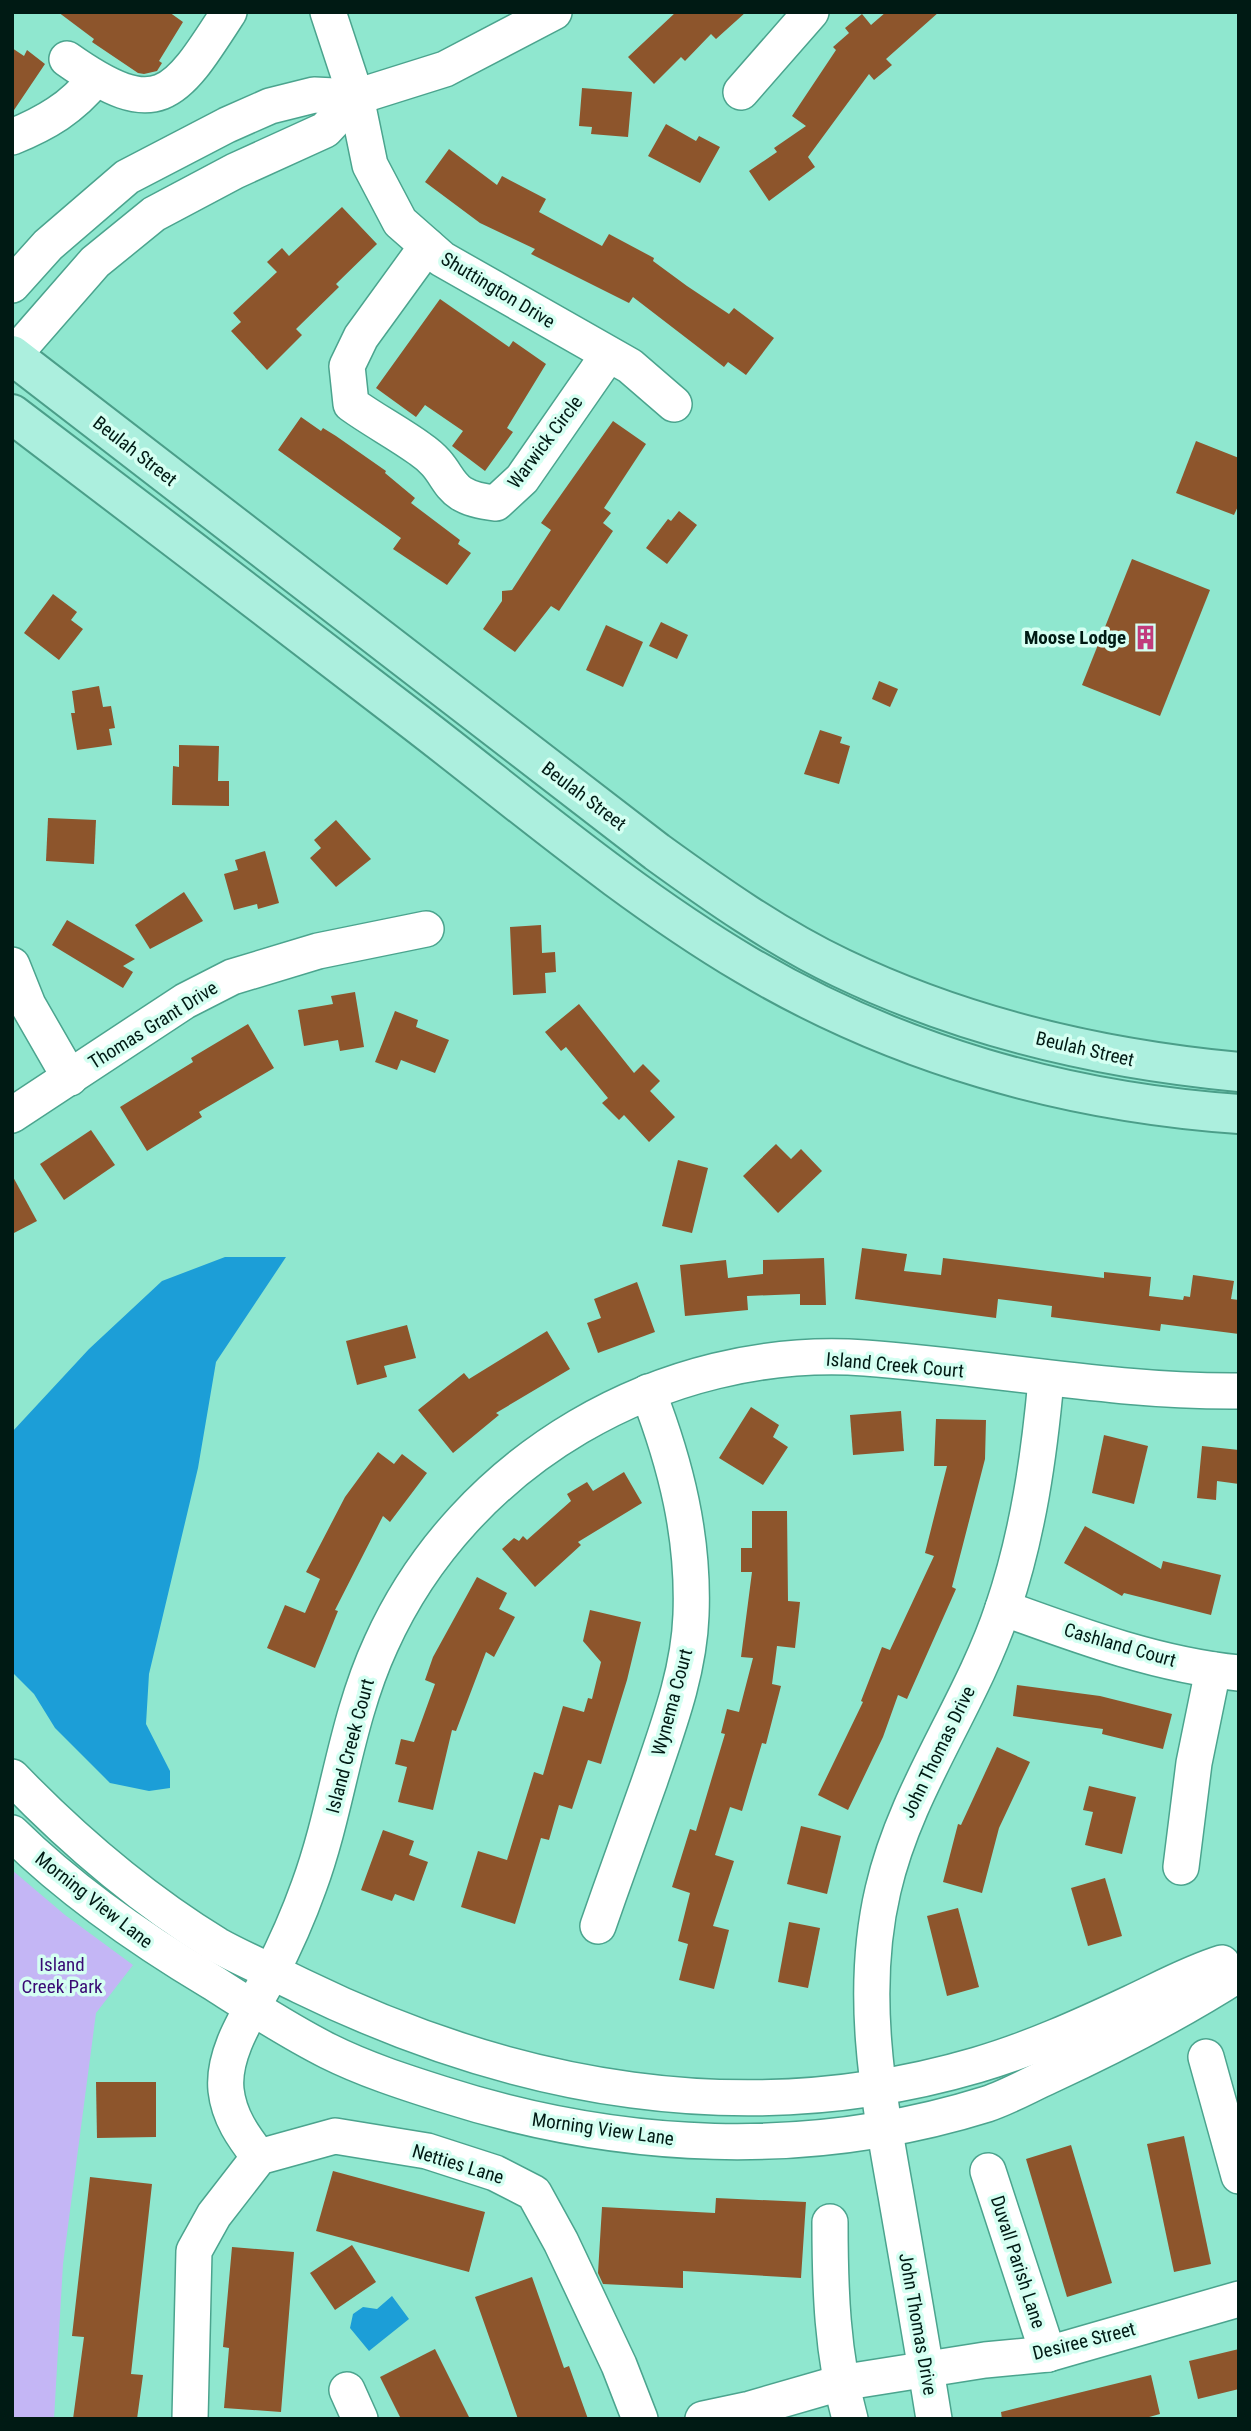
<svg xmlns="http://www.w3.org/2000/svg" width="1251" height="2431" font-family="'Roboto Condensed',sans-serif">
<style>
.green{fill:#c4b6f5}
.water{fill:#1c9ed7}
.building{fill:#8d552c}
.lines{fill:none;stroke-linecap:round;stroke-linejoin:round}
.minor-casing{stroke:#4ba48e;stroke-width:38}
.major-casing{stroke:#4b9e89;stroke-width:42}
.minor{stroke:#fff;stroke-width:35}
.major{stroke:#acefde;stroke-width:38}
.labels{text-anchor:middle;dominant-baseline:central;stroke-width:7;stroke-linejoin:round;paint-order:stroke}
.street-label{font-size:19px;fill:#001a14;stroke:#d5fff2}
.poi-label{font-size:19px;font-weight:bold;fill:#001a14;stroke:#d5fff2;text-anchor:end}
.park-label{font-size:19px;fill:#390b74;stroke:#d5fff2}
</style>
<rect width="100%" height="100%" fill="#8fe7cf"/>
<polygon class="green" points="12,1870 65,1915 133,1965 96,2013 63,2264 54,2419 12,2419"/>
<g class="water">
<polygon points="225,1257 286,1257 216,1362 198,1468 149,1674 146,1724 170,1771 170,1788 149,1791 110,1783 55,1728 34,1694 12,1672 12,1432 89,1349 162,1281"/>
<polygon points="392,2296 409,2319 369,2351 350,2328 353,2314 363,2307 377,2309"/>
</g>
<g class="building">
<polygon points="58,12 169,12 183,22 159,61 162,63 157,71 144,74 138,73 92,42 94,39"/>
<polygon points="676,12 746,12 716,39 711,34 685,61 681,57 654,84 628,57"/>
<polygon points="886,12 939,12 886,59 892,65 874,80 869,74 808,157 815,167 769,201 749,171 777,152 774,148 806,126 792,116 836,50 833,47 849,33 845,28 862,14 871,25"/>
<polygon points="12,48 24,56 27,50 45,64 12,113"/>
<polygon points="582,88 632,92 628,137 591,134 592,127 579,126"/>
<polygon points="666,124 696,141 699,136 720,147 700,183 648,156"/>
<polygon points="449,149 497,185 502,176 546,199 539,212 602,246 609,234 654,258 653,261 687,286 729,314 734,308 774,338 746,375 728,362 724,367 633,297 629,303 531,254 535,249 480,223 425,182"/>
<polygon points="342,207 377,244 336,284 339,287 296,329 302,335 267,370 231,331 241,322 233,313 277,272 267,262 282,248 289,256"/>
<polygon points="440,299 509,347 513,341 546,364 507,428 513,432 485,471 452,446 463,431 425,405 416,417 376,388"/>
<polygon points="301,417 321,431 323,428 336,436 386,471 385,473 415,498 411,503 460,540 458,544 471,553 447,585 393,549 401,538 278,450"/>
<polygon points="613,421 646,444 604,508 611,513 603,523 613,531 559,611 551,606 515,652 483,629 502,601 502,591 512,590 551,530 541,523"/>
<polygon points="1196,441 1239,458 1239,504 1234,515 1176,493"/>
<polygon points="679,511 697,525 667,564 646,548 668,519 671,521"/>
<polygon points="1132,559 1210,590 1160,716 1082,685"/>
<polygon points="53,594 77,612 71,620 83,629 59,660 24,633"/>
<polygon points="661,622 688,635 677,659 649,646"/>
<polygon points="606,625 643,642 623,687 586,670"/>
<polygon points="879,681 898,689 890,707 872,699"/>
<polygon points="99,686 103,707 111,706 115,728 109,729 112,745 77,750 71,713 75,713 72,691"/>
<polygon points="820,730 842,737 840,743 850,746 839,784 804,774"/>
<polygon points="179,745 219,746 218,781 229,781 229,806 172,805 173,766 179,767"/>
<polygon points="48,818 96,820 94,864 46,861"/>
<polygon points="336,820 371,859 336,887 310,858 321,848 314,840"/>
<polygon points="265,851 279,903 258,909 257,904 234,910 224,874 238,870 235,860"/>
<polygon points="184,892 203,921 150,949 135,925"/>
<polygon points="67,920 135,959 123,966 133,972 123,988 52,945"/>
<polygon points="541,925 542,953 555,952 556,972 545,973 546,993 513,995 510,927"/>
<polygon points="355,992 364,1047 340,1051 338,1040 304,1046 298,1010 333,1004 331,996"/>
<polygon points="579,1004 634,1073 643,1064 660,1081 650,1091 675,1117 649,1142 624,1115 619,1120 602,1103 608,1098 566,1047 561,1051 545,1032"/>
<polygon points="395,1011 418,1020 416,1027 449,1040 435,1073 401,1060 397,1070 375,1062"/>
<polygon points="248,1024 274,1068 199,1112 202,1117 147,1151 120,1107 193,1062 191,1058"/>
<polygon points="91,1130 115,1165 64,1200 40,1164"/>
<polygon points="776,1144 791,1159 801,1149 822,1171 778,1213 743,1176"/>
<polygon points="678,1160 708,1168 692,1233 662,1226"/>
<polygon points="12,1175 37,1221 12,1234"/>
<polygon points="862,1248 907,1254 904,1271 941,1275 943,1258 1104,1278 1104,1272 1151,1277 1149,1296 1183,1300 1184,1296 1190,1297 1193,1275 1234,1281 1231,1299 1239,1300 1239,1334 1161,1324 1160,1331 1051,1317 1052,1306 998,1299 996,1318 855,1299"/>
<polygon points="824,1258 826,1305 800,1305 800,1294 747,1296 748,1310 685,1316 680,1265 726,1260 728,1278 763,1274 763,1260"/>
<polygon points="637,1282 655,1332 598,1353 587,1323 601,1318 594,1299"/>
<polygon points="407,1325 416,1358 384,1366 387,1377 357,1385 346,1341"/>
<polygon points="547,1331 570,1369 496,1413 499,1415 453,1453 418,1410 464,1373 469,1379"/>
<polygon points="751,1407 779,1425 773,1437 788,1447 763,1485 719,1458"/>
<polygon points="901,1411 904,1451 853,1455 850,1415"/>
<polygon points="936,1419 986,1420 985,1459 952,1587 956,1589 907,1699 898,1695 883,1737 848,1810 818,1795 863,1702 861,1701 882,1647 890,1650 934,1556 925,1553 947,1466 934,1466"/>
<polygon points="1104,1435 1148,1446 1134,1504 1092,1493"/>
<polygon points="1202,1446 1239,1450 1239,1484 1217,1481 1216,1500 1197,1498"/>
<polygon points="378,1452 394,1464 402,1454 427,1473 390,1522 383,1516 335,1610 338,1611 315,1668 267,1648 285,1605 305,1613 320,1579 306,1572 345,1497"/>
<polygon points="624,1472 642,1503 578,1542 581,1545 535,1587 502,1549 514,1538 519,1541 523,1536 527,1540 571,1501 567,1494 587,1482 593,1491"/>
<polygon points="752,1511 787,1511 788,1601 800,1602 795,1648 777,1646 772,1684 781,1686 766,1744 762,1743 742,1811 730,1807 715,1855 734,1861 713,1926 729,1930 714,1989 679,1980 688,1944 678,1941 690,1893 672,1887 690,1829 696,1831 725,1734 721,1733 727,1709 739,1712 753,1658 741,1657 752,1572 741,1572 741,1548 752,1548"/>
<polygon points="1085,1526 1161,1569 1163,1561 1221,1575 1211,1615 1124,1593 1122,1596 1064,1563"/>
<polygon points="477,1577 507,1593 499,1609 515,1617 494,1657 486,1652 456,1731 452,1730 433,1810 398,1802 407,1767 395,1764 401,1739 414,1742 435,1684 425,1680 433,1657"/>
<polygon points="590,1610 641,1622 627,1680 601,1764 588,1760 572,1809 559,1805 549,1840 541,1838 515,1924 461,1907 478,1851 507,1860 534,1772 543,1775 563,1706 584,1712 588,1698 592,1699 601,1662 583,1641"/>
<polygon points="1017,1685 1100,1696 1172,1714 1163,1749 1102,1734 1103,1729 1013,1716"/>
<polygon points="997,1747 1030,1762 999,1828 982,1893 943,1882 958,1824 961,1825"/>
<polygon points="1089,1786 1136,1797 1122,1854 1085,1845 1093,1812 1083,1810"/>
<polygon points="801,1826 841,1836 827,1894 787,1884"/>
<polygon points="383,1830 414,1841 409,1855 428,1862 414,1901 395,1894 392,1901 361,1890"/>
<polygon points="1105,1878 1122,1936 1088,1946 1071,1888"/>
<polygon points="958,1908 979,1987 947,1996 927,1916"/>
<polygon points="789,1922 820,1928 808,1988 778,1982"/>
<polygon points="96,2082 156,2082 156,2137 97,2138"/>
<polygon points="1184,2136 1211,2264 1174,2272 1147,2144"/>
<polygon points="1071,2145 1112,2283 1067,2297 1026,2159"/>
<polygon points="333,2171 485,2212 469,2272 316,2231"/>
<polygon points="90,2177 152,2184 131,2374 143,2375 137,2419 73,2419 84,2337 72,2336"/>
<polygon points="716,2198 806,2202 801,2278 683,2271 683,2288 603,2284 598,2273 602,2207 715,2213"/>
<polygon points="352,2245 376,2282 335,2310 310,2273"/>
<polygon points="232,2247 294,2252 281,2412 224,2408 229,2348 223,2347"/>
<polygon points="532,2277 564,2368 569,2366 588,2419 518,2419 475,2297"/>
<polygon points="435,2349 470,2419 401,2419 380,2377"/>
<polygon points="1239,2349 1239,2389 1198,2399 1189,2361"/>
<polygon points="1151,2375 1160,2414 1142,2419 1002,2419 1001,2412"/>
</g>
<g class="lines">
<defs>
<g id="minor">
<polyline points="328,12 356,97 370,165 400,222 442,259 630,366 674,404"/>
<path d="M67,59C159,124 175,96 229,12"/>
<polyline points="741,92 811,12"/>
<path d="M12,137C46,123 72,108 95,79"/>
<path d="M427,246L361,337L347,366L351,404C373,420 398,433 420,449C457,474 439,497 496,503L522,479L608,355"/>
<polyline points="12,285 48,245 127,177 227,125 270,106 314,95 356,97 445,69 554,12"/>
<polyline points="12,357 95,262 154,214 235,171 325,130 356,97"/>
<polyline points="12,965 28,1005 70,1078"/>
<polyline points="12,1115 185,1001 232,977 318,951 426,929"/>
<path d="M1003,1608C1080,1636 1158,1665 1239,1673"/>
<path d="M12,1777C73,1840 142,1899 217,1945C244,1960 273,1972 301,1986C514,2090 745,2133 977,2065C1029,2050 1082,2026 1131,2003C1161,1989 1190,1973 1222,1963"/>
<path d="M12,1833C72,1892 140,1939 212,1982C250,2006 288,2031 328,2051C364,2069 404,2082 442,2094C620,2151 808,2160 987,2104C1008,2097 1029,2085 1049,2076C1114,2046 1178,2013 1239,1974"/>
<polyline points="1181,1867 1194,1763 1213,1670"/>
<path d="M598,1926C615,1877 633,1828 650,1780C668,1727 689,1672 691,1615C694,1536 676,1465 648,1392"/>
<polyline points="1206,2057 1239,2176"/>
<path d="M259,2157C243,2136 229,2117 226,2090C222,2051 252,2010 269,1977C284,1948 298,1917 309,1886C338,1807 345,1722 381,1644C464,1460 663,1344 865,1358C990,1367 1113,1392 1239,1391"/>
<polyline points="988,2171 1048,2354"/>
<path d="M830,2222C830,2289 832,2354 850,2419"/>
<polyline points="347,2390 360,2419"/>
<polyline points="190,2419 194,2251 214,2215 259,2157 335,2136 427,2151 495,2173 534,2193 561,2242 619,2365 640,2419"/>
<polyline points="703,2419 750,2409 840,2383 985,2360 1048,2354 1239,2299"/>
<path d="M934,2419C922,2344 909,2270 896,2195C878,2094 859,1992 883,1890C906,1789 971,1705 1003,1608C1028,1534 1039,1457 1046,1380"/>
</g>
<g id="major">
<path d="M12,355L657,852C715,894 776,937 841,968C966,1028 1101,1059 1239,1072"/>
<path d="M12,414C146,516 281,618 414,721C522,804 628,895 746,965C896,1054 1065,1102 1239,1114"/>
</g>
</defs>
<use href="#minor" class="minor-casing"/>
<use href="#major" class="major-casing"/>
<use href="#minor" class="minor"/>
<use href="#major" class="major"/>
</g>
<defs>
<symbol id="building-bare" viewBox="-9 -9 18 18"><path d="M-4-6H4V6H1V3H-1V6H-4ZM-2.5-4.3h1.7v1.8h-1.7ZM.8-4.3h1.7v1.8H.8ZM-2.5-1h1.7V.8h-1.7ZM.8-1h1.7V.8H.8Z" fill="#c13b7c" stroke="#d5fff2" stroke-width="2.5" paint-order="stroke"/></symbol>
</defs>
<g fill-rule="evenodd">
<use href="#building-bare" x="1128" y="620" width="35" height="35"/>
</g>
<g class="labels">
<g class="street-label">
<text transform="translate(498 290) rotate(31)">Shuttington Drive</text>
<text transform="translate(545 442) rotate(-53)">Warwick Circle</text>
<text transform="translate(135 451) rotate(38)">Beulah Street</text>
<text transform="translate(584 796) rotate(37)">Beulah Street</text>
<text transform="translate(153 1025) rotate(-32)">Thomas Grant Drive</text>
<text transform="translate(1085 1049) rotate(13)">Beulah Street</text>
<text transform="translate(895 1365) rotate(5)">Island Creek Court</text>
<text transform="translate(1120 1645) rotate(16)">Cashland Court</text>
<text transform="translate(672 1702) rotate(-75)">Wynema Court</text>
<text transform="translate(350 1746) rotate(-75)">Island Creek Court</text>
<text transform="translate(938 1752) rotate(-64)">John Thomas Drive</text>
<text transform="translate(94 1900) rotate(38)">Morning View Lane</text>
<text transform="translate(603 2129) rotate(8)">Morning View Lane</text>
<text transform="translate(458 2164) rotate(17)">Netties Lane</text>
<text transform="translate(1018 2262) rotate(72)">Duvall Parish Lane</text>
<text transform="translate(918 2324) rotate(80)">John Thomas Drive</text>
<text transform="translate(1084 2341) rotate(-14)">Desiree Street</text>
</g>
<g class="poi-label">
<text x="1126" y="637">Moose Lodge</text>
</g>
<g class="park-label">
<text x="62" y="1964">Island<tspan x="62" dy="22">Creek Park</tspan></text>
</g>
</g>
<rect width="1251" height="2431" fill="none" stroke="#001a14" stroke-width="28"/>
</svg>
